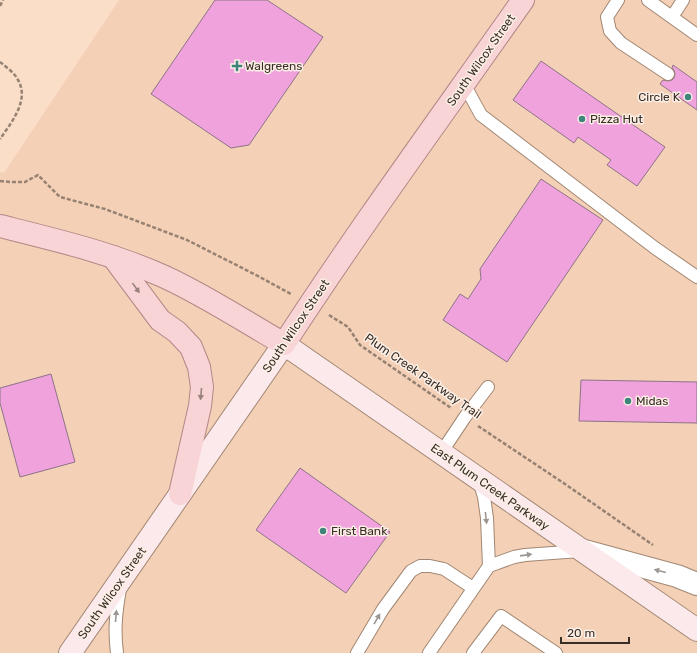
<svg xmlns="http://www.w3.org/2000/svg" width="697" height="653" font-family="Rubik,sans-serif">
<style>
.built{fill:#f4d0b6}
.building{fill:#f0a2dd;stroke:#8e7387}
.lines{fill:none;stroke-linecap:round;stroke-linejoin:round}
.service-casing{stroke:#a18773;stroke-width:14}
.tertiary-casing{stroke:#a18773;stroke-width:24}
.secondary-casing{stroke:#a18773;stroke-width:24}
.primary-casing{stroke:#b38787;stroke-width:24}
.path{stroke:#968273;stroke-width:2.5;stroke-dasharray:4 2;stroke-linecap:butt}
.service{stroke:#fff;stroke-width:12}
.tertiary{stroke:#fff;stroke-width:22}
.secondary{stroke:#fce9eb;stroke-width:22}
.primary{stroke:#f9d4d6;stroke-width:22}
.oneway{fill:#99817e}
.oneway2{fill:#9c9692}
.poi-dot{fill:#40857b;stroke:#fbefe6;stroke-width:1.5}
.labels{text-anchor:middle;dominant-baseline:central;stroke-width:3;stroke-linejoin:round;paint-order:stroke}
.street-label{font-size:12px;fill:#392e26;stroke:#fbefe6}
.poi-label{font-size:12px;fill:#392e26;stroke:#fbefe6;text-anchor:start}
</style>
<rect width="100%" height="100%" fill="#fbdec8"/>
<polygon class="built" points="119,0 697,0 697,653 0,653 0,172 4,173"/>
<g class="building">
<polygon points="215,0 267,0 323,37 249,145 231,148 151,94"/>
<polygon points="541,61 665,147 637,186 607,165 611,160 578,137 574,143 513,100"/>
<polygon points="673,65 697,82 697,110 660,84 663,80 668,81 672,80 674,78 675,74 674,70 672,68"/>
<polygon points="541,179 603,220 507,362 443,320 460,294 468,299 481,279 480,269"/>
<polygon points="51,374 75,462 20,477 0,403 0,388"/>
<polygon points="581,380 697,382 697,423 579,421"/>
<polygon points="300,468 390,532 346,593 256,530"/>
</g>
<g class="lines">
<defs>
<g id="service">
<polyline points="618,0 607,17 610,31 621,43 668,74"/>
<polyline points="648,0 697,35"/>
<polyline points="672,17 683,0"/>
<polyline points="464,84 481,115 655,248 697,277"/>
<polyline points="441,453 465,417 488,387"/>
<polyline points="489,566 514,557 525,555 580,551"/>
<path d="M117,653C114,630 116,612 120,589"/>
<polyline points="357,653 383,609 411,571 420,566 430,566 444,569 473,588"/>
<polyline points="429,653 489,566 487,518 484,497 479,480"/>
<polyline points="473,653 501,616 556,653"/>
</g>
<polyline id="tertiary" points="585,551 677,576 697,584"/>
<polyline id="secondary" points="70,653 284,344 697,630"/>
<g id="primary">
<path d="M0,226C56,240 112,253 165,277C206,296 244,321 284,344C360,227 443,114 523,0"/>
<polyline points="113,257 160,320 177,332 191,347 199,367 202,387 200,406 180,494"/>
</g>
</defs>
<use href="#service" class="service-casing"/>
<use href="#tertiary" class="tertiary-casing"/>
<use href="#secondary" class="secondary-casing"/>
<use href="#primary" class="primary-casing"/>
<g class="path">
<polyline points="0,6 3,0"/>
<path d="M0,62C6,67 15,73 18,80C30,100 11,123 0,139"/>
<polyline points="0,181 10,182 25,182 38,175 60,197 105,209 187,240 256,275 291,294"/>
<polyline points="329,315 348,327 360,345 451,408"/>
<polyline points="478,426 565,484 653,545"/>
</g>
<use href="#service" class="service"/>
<use href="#tertiary" class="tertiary"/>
<use href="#secondary" class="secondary"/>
<use href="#primary" class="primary"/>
</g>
<defs><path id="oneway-solid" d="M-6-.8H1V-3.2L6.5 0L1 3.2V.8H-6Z"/></defs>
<g class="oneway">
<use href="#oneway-solid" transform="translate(136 288) rotate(54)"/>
<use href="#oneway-solid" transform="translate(201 394) rotate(95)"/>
</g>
<g class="oneway2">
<use href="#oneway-solid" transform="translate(486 518) rotate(84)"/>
<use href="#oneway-solid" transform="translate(526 555) rotate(-8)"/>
<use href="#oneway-solid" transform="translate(660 571) rotate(-165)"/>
<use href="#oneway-solid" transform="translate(116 616) rotate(-85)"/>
<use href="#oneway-solid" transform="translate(377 619) rotate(-60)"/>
</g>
<g class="poi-dot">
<path d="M235 60h4v4h4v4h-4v4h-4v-4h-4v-4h4z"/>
<circle cx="688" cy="97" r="4"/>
<circle cx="582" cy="119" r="4"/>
<circle cx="628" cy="401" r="4"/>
<circle cx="323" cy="531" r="4"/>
</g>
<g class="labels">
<g class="street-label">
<text transform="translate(481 60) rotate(-55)">South Wilcox Street</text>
<text transform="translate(296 326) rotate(-56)">South Wilcox Street</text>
<text transform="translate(423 376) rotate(35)">Plum Creek Parkway Trail</text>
<text transform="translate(490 487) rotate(35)">East Plum Creek Parkway</text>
<text transform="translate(112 593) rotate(-55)">South Wilcox Street</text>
</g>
<g class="poi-label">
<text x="245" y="66">Walgreens</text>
<text x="680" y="97" text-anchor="end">Circle K</text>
<text x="590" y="119">Pizza Hut</text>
<text x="636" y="401">Midas</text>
<text x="331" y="531">First Bank</text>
</g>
</g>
<path d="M561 637v6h68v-6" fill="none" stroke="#392e26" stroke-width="2"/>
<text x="567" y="637" font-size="12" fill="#392e26" stroke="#fbefe6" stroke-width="3" paint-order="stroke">20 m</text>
</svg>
